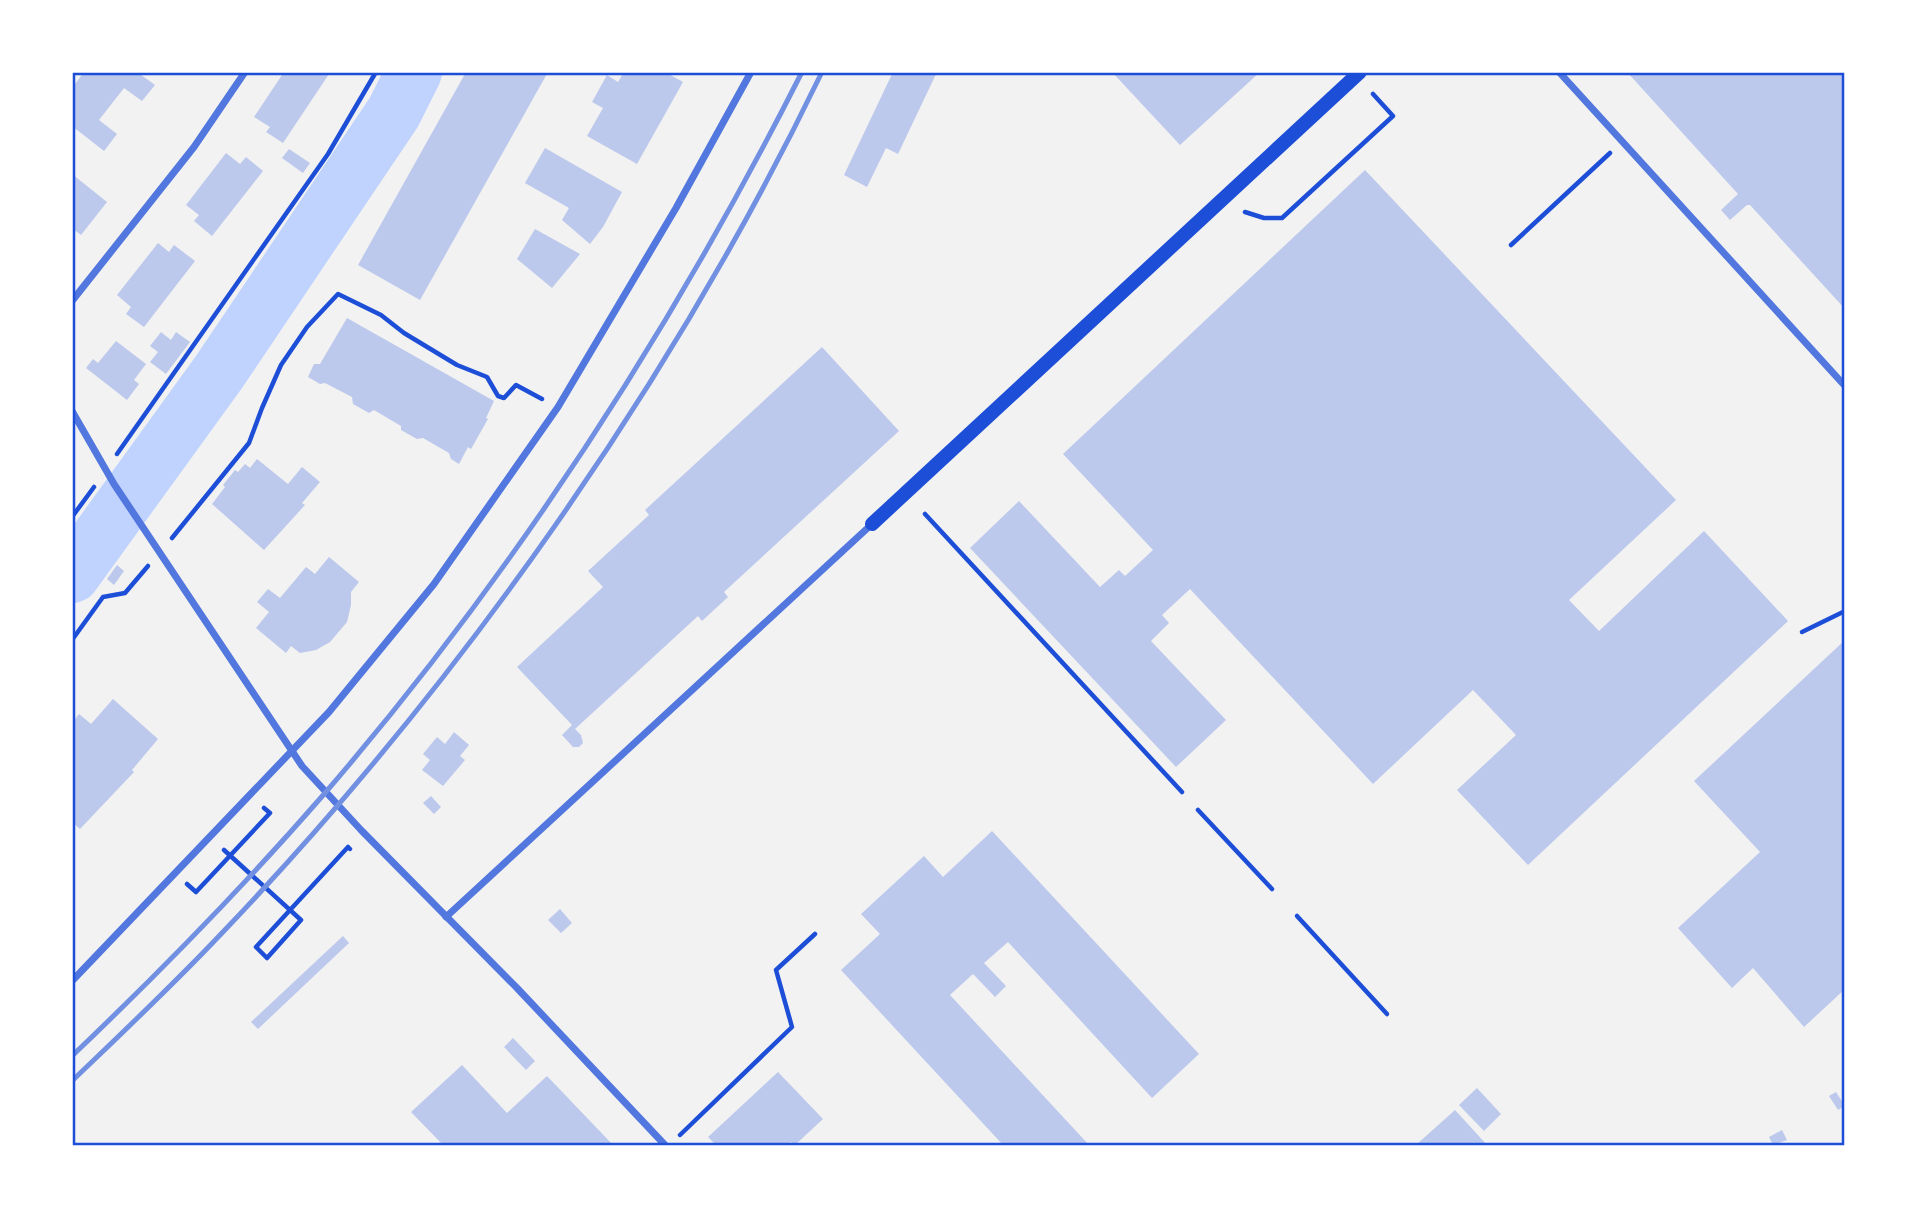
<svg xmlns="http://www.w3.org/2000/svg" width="1917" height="1217" font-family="Cabin,sans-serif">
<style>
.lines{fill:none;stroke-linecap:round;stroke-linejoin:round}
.river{stroke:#bfd3fe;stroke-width:56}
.building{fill:#bdc9ec}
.path{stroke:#1d4ed8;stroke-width:4.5}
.minor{stroke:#5277de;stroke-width:7}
.secondary{stroke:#1d4ed8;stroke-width:14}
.rail{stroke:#7290e2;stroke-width:5}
.neatline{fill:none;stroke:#1d4ed8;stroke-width:2.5}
</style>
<rect width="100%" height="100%" fill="#f2f2f2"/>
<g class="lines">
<polyline class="river" points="72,575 219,372 394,112 414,72"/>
</g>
<g class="building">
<polygon points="84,72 137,72 155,85 142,101 124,88 99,120 117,134 104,151 72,126 72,88"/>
<polygon points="284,72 329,74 283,143 266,132 270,127 254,117"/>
<polygon points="466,72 548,72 420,300 358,265"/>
<polygon points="624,72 665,72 683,82 637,164 587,136 603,108 592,102 607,75 618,82"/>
<polygon points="893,72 937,72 898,154 886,148 867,187 844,175"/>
<polygon points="1112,72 1260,72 1180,145"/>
<polygon points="1627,72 1845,72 1845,309 1750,205 1747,205 1730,220 1721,210 1738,194"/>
<polygon points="545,148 622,192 603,227 590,244 562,220 569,208 525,183"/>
<polygon points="289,149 310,163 303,173 282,158"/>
<polygon points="226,153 240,164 246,157 263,171 212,236 194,221 199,215 186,205"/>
<polygon points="1365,170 1676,500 1569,600 1599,631 1704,531 1788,621 1528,865 1457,790 1516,735 1473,690 1373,784 1190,589 1162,615 1169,623 1151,641 1226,720 1176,767 970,548 1019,501 1100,587 1119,570 1125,576 1153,550 1063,454"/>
<polygon points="72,174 107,202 81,235 72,228"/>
<polygon points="535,229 580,254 552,288 517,259"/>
<polygon points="158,243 169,252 174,245 195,261 144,327 126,314 131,307 117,295"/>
<polygon points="347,318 494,401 486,418 488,419 471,449 468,447 459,464 451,459 449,453 423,438 417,439 401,430 401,426 374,410 369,413 353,404 352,397 325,383 320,384 308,377 314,364 320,364"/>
<polygon points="161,332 171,340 176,332 190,342 166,374 150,362 158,352 150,346"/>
<polygon points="116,341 146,364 134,380 139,384 127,400 86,368 93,359 98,363"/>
<polygon points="822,347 899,431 724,592 728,597 702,621 698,616 575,729 581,735 583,743 579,747 573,747 562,735 572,725 517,667 603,587 588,571 649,515 645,510"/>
<polygon points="257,459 288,484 302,467 320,482 302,503 305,505 264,550 212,504 225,487 223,485 235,470 238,472 245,464 250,468"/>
<polygon points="329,557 359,582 351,592 351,605 347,622 330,642 316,650 300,653 291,646 286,653 256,628 269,612 257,602 268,589 280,598 306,567 315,574"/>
<polygon points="117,565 124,571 114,585 107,579"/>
<polygon points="1845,640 1845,989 1804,1027 1753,968 1732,988 1678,928 1760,852 1694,781"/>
<polygon points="113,699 158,739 132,770 134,772 80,829 72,822 72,723 79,714 91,724"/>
<polygon points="454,732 469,745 460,756 465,760 443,786 422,770 430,760 423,754 437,737 445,744"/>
<polygon points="431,796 441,807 434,814 423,803"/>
<polygon points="992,831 1199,1054 1152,1098 1008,942 984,963 1006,986 995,997 973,974 950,995 1089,1145 1003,1145 841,970 880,934 861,914 924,856 943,877"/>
<polygon points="560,909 572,923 561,933 548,920"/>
<polygon points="343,936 349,943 258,1029 251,1022"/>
<polygon points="513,1038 535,1061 526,1070 504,1047"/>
<polygon points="462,1065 507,1113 547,1076 613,1145 443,1145 411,1112"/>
<polygon points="778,1072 823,1119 795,1145 791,1142 788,1145 716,1145 708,1137"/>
<polygon points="1477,1088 1501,1114 1484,1131 1459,1105"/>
<polygon points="1836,1092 1845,1106 1838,1110 1829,1096"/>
<polygon points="1455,1110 1487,1145 1416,1145"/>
<polygon points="1782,1130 1787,1140 1773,1145 1769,1137"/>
</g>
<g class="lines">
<g class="path">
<polyline points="1245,212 1264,218 1282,218 1393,116 1373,94"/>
<polyline points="1511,245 1610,153"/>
<polyline points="117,454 328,154 376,72"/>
<polyline points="925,514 1182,792"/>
<polyline points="72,517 94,487"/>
<polyline points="172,538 249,443 262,408 281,365 307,327 338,294 381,315 404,333 457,365 487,377 498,396 504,398 516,385 542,399"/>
<polyline points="1802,632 1845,611"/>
<polyline points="72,640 103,597 125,593 148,566"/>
<polyline points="1198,810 1272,889"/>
<polyline points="224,850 301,920 267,958 256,947 348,847 350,849"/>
<polyline points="187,884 196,892 270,813 264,808"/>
<polyline points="1297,916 1387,1014"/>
<polyline points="680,1135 792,1027 776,970 815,934"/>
<polyline points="1843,1145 1845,1144"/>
</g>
<g class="minor">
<polyline points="1559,72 1845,386"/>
<polyline points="72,301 194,147 245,72"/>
<polyline points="72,411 114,484 302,766 361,830 517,988 665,1145"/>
<polyline points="446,917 872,524"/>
<polyline points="72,981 329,712 434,584 558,407 676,208 751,72"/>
</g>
<polyline class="secondary" points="872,524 1360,72"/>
<g class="rail">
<path d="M72,1056C160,972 245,885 325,793C514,574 672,329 802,72"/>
<path d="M72,1081C122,1033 173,985 221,934C460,684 672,383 822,72"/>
</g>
</g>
<rect width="1917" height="1217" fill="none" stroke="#ffffff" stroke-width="147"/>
<rect x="74" y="74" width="1769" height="1070" class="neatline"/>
</svg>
